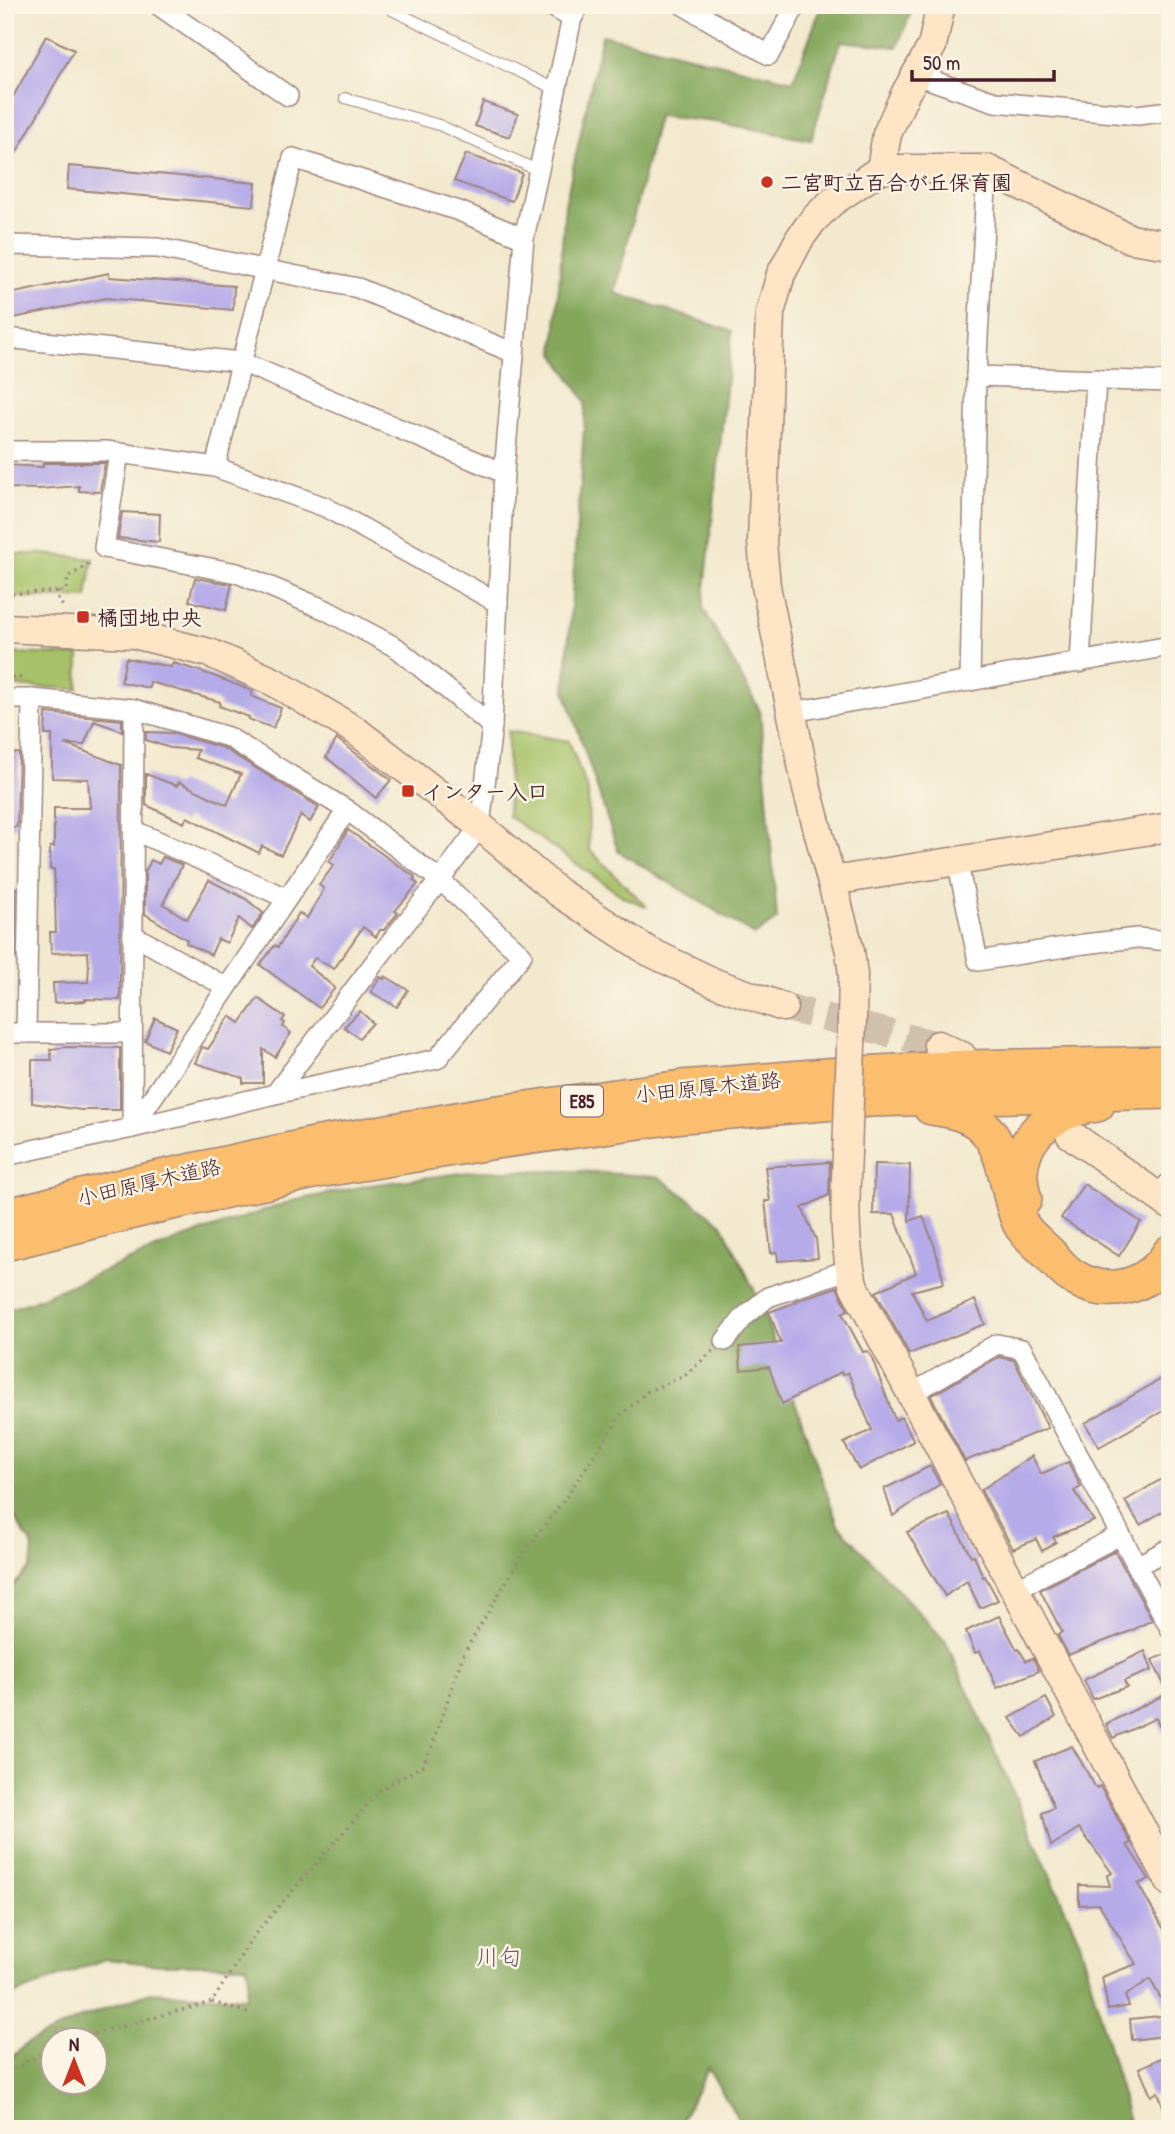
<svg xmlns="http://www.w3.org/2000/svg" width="1175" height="2134" font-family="'Patrick Hand','Klee One',sans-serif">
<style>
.green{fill:#a6c168;stroke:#78704a;stroke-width:2}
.forest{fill:#84a75c;stroke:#676344;stroke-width:2;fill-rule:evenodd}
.building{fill:#b6abe9}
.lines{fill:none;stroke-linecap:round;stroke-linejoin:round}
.secondary-tunnel{stroke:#d0c1ad;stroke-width:28;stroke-dasharray:28 14;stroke-linecap:butt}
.lane-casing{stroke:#9e847c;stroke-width:12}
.street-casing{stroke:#9e847c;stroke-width:22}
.secondary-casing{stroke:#9e847c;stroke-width:31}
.highway-casing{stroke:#9e847c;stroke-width:38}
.path{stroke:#9e847c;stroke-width:3.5;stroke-dasharray:2 5;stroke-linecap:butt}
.lane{stroke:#fff;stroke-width:10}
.street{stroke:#fff;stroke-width:19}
.secondary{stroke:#fde5c5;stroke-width:28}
.highway{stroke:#fbbd6e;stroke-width:35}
.secondary-bridge-casing{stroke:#9e847c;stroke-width:31;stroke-linecap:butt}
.secondary-bridge{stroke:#fde5c5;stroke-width:28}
.poi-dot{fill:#c8321e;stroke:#fcf5e5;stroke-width:2.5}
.labels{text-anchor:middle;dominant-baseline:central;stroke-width:5;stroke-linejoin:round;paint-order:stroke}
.shield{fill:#fcf5e5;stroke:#7f5f63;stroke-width:2}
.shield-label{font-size:19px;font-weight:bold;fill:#4a1f2b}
.poi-label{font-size:21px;font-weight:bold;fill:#4a1f2b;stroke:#fcf5e5;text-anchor:start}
.street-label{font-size:21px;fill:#4a1f2b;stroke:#fcf5e5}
.neighbourhood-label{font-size:23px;fill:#70506e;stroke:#fcf5e5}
</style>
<rect width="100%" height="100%" fill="#fcf5e5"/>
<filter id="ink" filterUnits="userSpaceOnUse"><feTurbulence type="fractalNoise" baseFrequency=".0143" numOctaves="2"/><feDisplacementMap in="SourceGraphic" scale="14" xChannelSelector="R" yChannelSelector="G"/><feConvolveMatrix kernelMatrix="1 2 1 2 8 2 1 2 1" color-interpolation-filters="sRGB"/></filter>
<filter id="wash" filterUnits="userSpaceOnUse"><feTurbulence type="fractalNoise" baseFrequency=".00686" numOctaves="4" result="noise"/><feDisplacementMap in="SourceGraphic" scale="28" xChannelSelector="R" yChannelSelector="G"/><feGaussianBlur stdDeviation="1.57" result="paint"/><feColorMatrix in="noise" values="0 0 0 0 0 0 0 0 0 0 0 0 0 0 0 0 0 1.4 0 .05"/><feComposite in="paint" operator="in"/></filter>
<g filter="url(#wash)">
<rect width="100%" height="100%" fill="#f2e9ce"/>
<g class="green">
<polygon points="5,554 42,554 93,559 87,598 5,597"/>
<polygon points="5,653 79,655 78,689 5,686"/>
<polygon points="508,731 569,741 588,792 589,849 647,907 624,897 508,816"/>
</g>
<g class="forest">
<polygon points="822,5 914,5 897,47 841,41 811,140 716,122 658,116 615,293 732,331 703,608 760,711 777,919 755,935 618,851 565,691 586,402 554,353 565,205 602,35 793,81"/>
<path d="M476,1171H577L659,1177L722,1224L761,1304L838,1525L946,1642L1080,1942L1131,2129H744L708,2068L677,2129H5V2063L26,2044L81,2018L150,1992L246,1998L249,1973L246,1965H160L105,1959L15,1994L5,2004V1594L31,1567L33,1547L5,1503V1310L31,1302L175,1241L292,1201L370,1185ZM52,2039H94V2082H52Z"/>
</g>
<g id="blocks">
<g class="building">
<polygon points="46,36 74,50 5,173 5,112"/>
<polygon points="483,102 518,114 510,137 475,126"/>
<polygon points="466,154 522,173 512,201 454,181"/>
<polygon points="69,166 256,183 254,206 67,189"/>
<polygon points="109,273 109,277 234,286 233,310 106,298 5,320 5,295"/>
<polygon points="43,463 105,463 100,492 79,491 79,486 39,489 5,488 5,465 43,467"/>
<polygon points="122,512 160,514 159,542 118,538"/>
<polygon points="195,578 232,584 226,610 189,601"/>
<polygon points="126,658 171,667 173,663 203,672 253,691 251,696 281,708 273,728 248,719 249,717 219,706 220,702 150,682 149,688 121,682"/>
<polygon points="46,713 122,720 122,731 94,721 84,745 65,744 121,765 120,1000 85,999 86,1001 54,1003 53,983 88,982 89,967 88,952 51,953 50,932 56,932 54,869 50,869 50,847 54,847 54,808 90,808 88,779 52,778 52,735 45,735"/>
<polygon points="146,732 172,733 223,748 319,807 310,822 301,815 281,855 262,846 259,853 187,817 184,823 146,805 146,774 177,786 179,782 227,805 241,774 195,758 198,750 170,748 146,740"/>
<polygon points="337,739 391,780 376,798 326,757"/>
<polygon points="19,753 17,827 5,827 5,754"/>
<polygon points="348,830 415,877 413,880 418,884 395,911 398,913 384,930 380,930 376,937 363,927 334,969 315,958 309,966 335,988 319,1008 260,965 275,945 278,947 299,913 307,918 324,889 319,885 334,865 329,862"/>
<polygon points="163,857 182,865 163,904 187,919 209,880 246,899 263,913 252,929 239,918 227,943 218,939 211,955 186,943 187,940 145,914 145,872 151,860 159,864"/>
<polygon points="5,888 16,888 15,957 5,957 5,938 10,938 5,938"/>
<polygon points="385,976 408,990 397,1007 371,992 380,977 384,979"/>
<polygon points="258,998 285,1017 282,1021 285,1023 283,1027 291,1033 275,1057 263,1049 263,1083 243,1083 243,1078 195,1063 202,1047 208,1049 230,1016 240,1023"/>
<polygon points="360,1011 373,1023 359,1038 344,1027"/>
<polygon points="155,1018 177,1028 166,1051 145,1041"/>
<polygon points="67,1047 120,1048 120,1110 81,1110 32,1103 32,1060 52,1060 50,1049"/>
<polygon points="830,1162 829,1195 802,1208 816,1239 818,1258 778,1261 777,1252 771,1253 765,1201 770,1201 765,1167"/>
<polygon points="874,1164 910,1165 909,1221 923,1216 935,1248 944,1283 912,1291 927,1321 975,1300 985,1324 909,1354 876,1292 916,1273 894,1214 873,1214"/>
<polygon points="1084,1184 1141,1222 1119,1256 1061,1218"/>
<polygon points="837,1287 848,1310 842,1313 863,1352 868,1351 872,1358 895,1420 901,1417 914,1441 859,1470 844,1443 872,1430 848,1372 842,1375 841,1372 782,1404 769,1367 741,1370 739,1347 781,1343 769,1312 796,1302 795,1301"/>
<polygon points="999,1357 1014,1360 1048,1428 965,1461 931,1396"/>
<polygon points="1170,1374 1170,1407 1099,1447 1085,1423"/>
<polygon points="1032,1456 1041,1474 1068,1462 1081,1487 1074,1491 1094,1521 1053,1537 1056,1542 1042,1551 1036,1539 1013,1549 981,1490"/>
<polygon points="930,1466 940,1484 893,1516 884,1489"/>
<polygon points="1170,1474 1170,1507 1140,1525 1125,1501"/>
<polygon points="949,1514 971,1556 974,1555 983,1577 985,1576 998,1600 980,1608 967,1581 945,1596 907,1532"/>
<polygon points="1115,1551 1152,1620 1131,1631 1068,1655 1058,1635 1062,1632 1040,1590"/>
<polygon points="999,1616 1017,1650 1019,1649 1026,1661 1033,1658 1039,1671 997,1688 980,1651 975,1653 966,1631"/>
<polygon points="1145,1651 1152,1670 1124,1681 1127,1687 1093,1699 1084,1680"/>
<polygon points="1170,1652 1170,1751 1156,1718 1113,1738 1106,1724 1168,1693 1152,1660"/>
<polygon points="1046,1698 1056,1717 1024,1737 1010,1718"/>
<polygon points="1072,1746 1096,1788 1100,1786 1131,1843 1127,1845 1149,1879 1138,1884 1170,1940 1170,2015 1150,1979 1125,1996 1129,2006 1108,2010 1102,1977 1136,1964 1099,1904 1079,1905 1079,1885 1110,1886 1107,1876 1112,1873 1079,1828 1051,1846 1042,1813 1054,1808 1035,1761"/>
<polygon points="1170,2015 1170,2035 1132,2040 1130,2019"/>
<polygon points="1170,2054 1170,2118 1167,2118 1158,2092 1151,2096 1139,2068"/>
</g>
</g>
</g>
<g filter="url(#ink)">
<use href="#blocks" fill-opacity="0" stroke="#9e847c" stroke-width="2"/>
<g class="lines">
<polyline class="secondary-tunnel" points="783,1007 938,1045"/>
<defs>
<g id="lane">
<polyline points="394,5 392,10 557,90"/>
<polyline points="345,98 439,125 539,171"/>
</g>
<g id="street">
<polyline points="158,5 288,96"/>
<polyline points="549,5 572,18"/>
<polyline points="683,5 769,55 796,5"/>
<polyline points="916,75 995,102 1137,115 1170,111"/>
<polyline points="5,248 9,245 158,248 358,288 514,353"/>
<polyline points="5,338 241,362 504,473"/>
<polyline points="976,376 1170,382"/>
<polyline points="5,451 106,451 215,467 325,507 498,603"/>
<polyline points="119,453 104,548 237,573 326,610 397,648 492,726"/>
<polyline points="215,467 293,158 459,211 524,238"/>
<polyline points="1080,663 1096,379"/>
<polyline points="970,681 976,376 987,169"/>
<polyline points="5,699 32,699 134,709 228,737 347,810 440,880 480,826 492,726 504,473 524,238 572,18 580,5"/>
<polyline points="134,709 132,1128 275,1094 437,1059 522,955 440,880 381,954 275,1094"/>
<polyline points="792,712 1170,646"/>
<polyline points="133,830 286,898"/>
<polyline points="957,860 978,961 1084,944 1137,938 1170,941"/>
<polyline points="133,935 226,987"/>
<polyline points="5,1033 132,1033"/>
<polyline points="26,1033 32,699"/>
<polyline points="5,1156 132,1128 347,810"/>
<polyline points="1158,1196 1170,1182"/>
<polyline points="725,1341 744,1317 768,1297 850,1269"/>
<polyline points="911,1394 997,1344 1022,1349 1170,1628"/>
<polyline points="1137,1566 1170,1548"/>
<polyline points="1014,1590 1120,1535"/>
</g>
<g id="secondary">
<polyline points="881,169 887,134 905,94 932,46 941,5"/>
<polyline points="5,628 133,634 210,653 274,682 356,731 480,826 558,892 648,951 715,983 783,1007"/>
<polyline points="832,881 1170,827"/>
<polyline points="852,1019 853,975 850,951 807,789 766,586 762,542 770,313 781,274 800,238 814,219 832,202 881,169 987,169 1131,239 1170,245"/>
<polyline points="938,1045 962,1056"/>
<polyline points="1070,1134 1170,1205"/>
<path d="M847,1153C845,1199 843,1239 853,1284L1170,1882"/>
</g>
<g id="highway">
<path d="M931,1107C952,1110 974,1114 988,1132C1008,1157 1007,1194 1020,1223C1025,1233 1037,1242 1045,1250C1054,1258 1062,1270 1072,1276C1107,1300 1149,1287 1170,1253"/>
<path d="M1024,1199C1007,1146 1047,1109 1097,1104"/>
<polyline points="5,1217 137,1183 314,1145 491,1114 682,1088 825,1076 968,1068 1170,1064"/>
<polyline points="5,1243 145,1208 318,1170 496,1141 683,1115 870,1099 1170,1091"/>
</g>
</defs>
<use href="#lane" class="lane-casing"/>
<use href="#street" class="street-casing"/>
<use href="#secondary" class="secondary-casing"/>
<use href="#highway" class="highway-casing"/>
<g class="path">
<polyline points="58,591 58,600 64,607"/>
<polyline points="5,594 66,591 68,577 87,566 91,561"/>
<polyline points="5,677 24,678"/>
<polyline points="212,2002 248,2013"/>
<polyline points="74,2039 212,2002 254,1935 355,1819 381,1789 422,1766 431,1749 463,1655 523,1553 562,1503 622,1414 648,1391 684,1376 713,1351"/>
<polyline points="5,2080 15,2068 52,2048"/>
</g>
<use href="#lane" class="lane"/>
<use href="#street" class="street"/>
<use href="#secondary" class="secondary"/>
<use href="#highway" class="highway"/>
<defs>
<polyline id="secondary-bridge" points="847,1153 852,1019"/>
</defs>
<use href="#secondary-bridge" class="secondary-bridge-casing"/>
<use href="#secondary-bridge" class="secondary-bridge"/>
</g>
</g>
<g class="poi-dot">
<circle cx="767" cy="182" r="7"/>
<rect x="76" y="610" width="14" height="14" rx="3.5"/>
<rect x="401" y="784" width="14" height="14" rx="3.5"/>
</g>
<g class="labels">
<rect class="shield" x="561" y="1085.5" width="42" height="31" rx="5"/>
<g class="shield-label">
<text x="582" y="1101">E85</text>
</g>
<g class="poi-label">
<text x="781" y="182">二宮町立百合が丘保育園</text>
<text x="97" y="617">橘団地中央</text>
<text x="422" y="791">インター入口</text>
</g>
<g class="street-label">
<text transform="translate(708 1087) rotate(-6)">小田原厚木道路</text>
<text transform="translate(149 1182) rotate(-13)">小田原厚木道路</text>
</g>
<g class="neighbourhood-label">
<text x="499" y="1956">川匂</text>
</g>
</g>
<rect width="1175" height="2134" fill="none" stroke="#fcf5e5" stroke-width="28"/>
<g transform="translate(74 2061)"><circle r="33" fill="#fcf5e5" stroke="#b59f9b" stroke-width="2"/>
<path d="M0-5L12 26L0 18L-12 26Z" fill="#c8321e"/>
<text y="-10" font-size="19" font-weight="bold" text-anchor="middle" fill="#4a1f2b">N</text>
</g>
<path d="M912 70v10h142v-10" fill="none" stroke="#4a1f2b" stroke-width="3.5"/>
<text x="923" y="70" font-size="21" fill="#4a1f2b" stroke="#fcf5e5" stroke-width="5" paint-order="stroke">50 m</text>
</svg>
